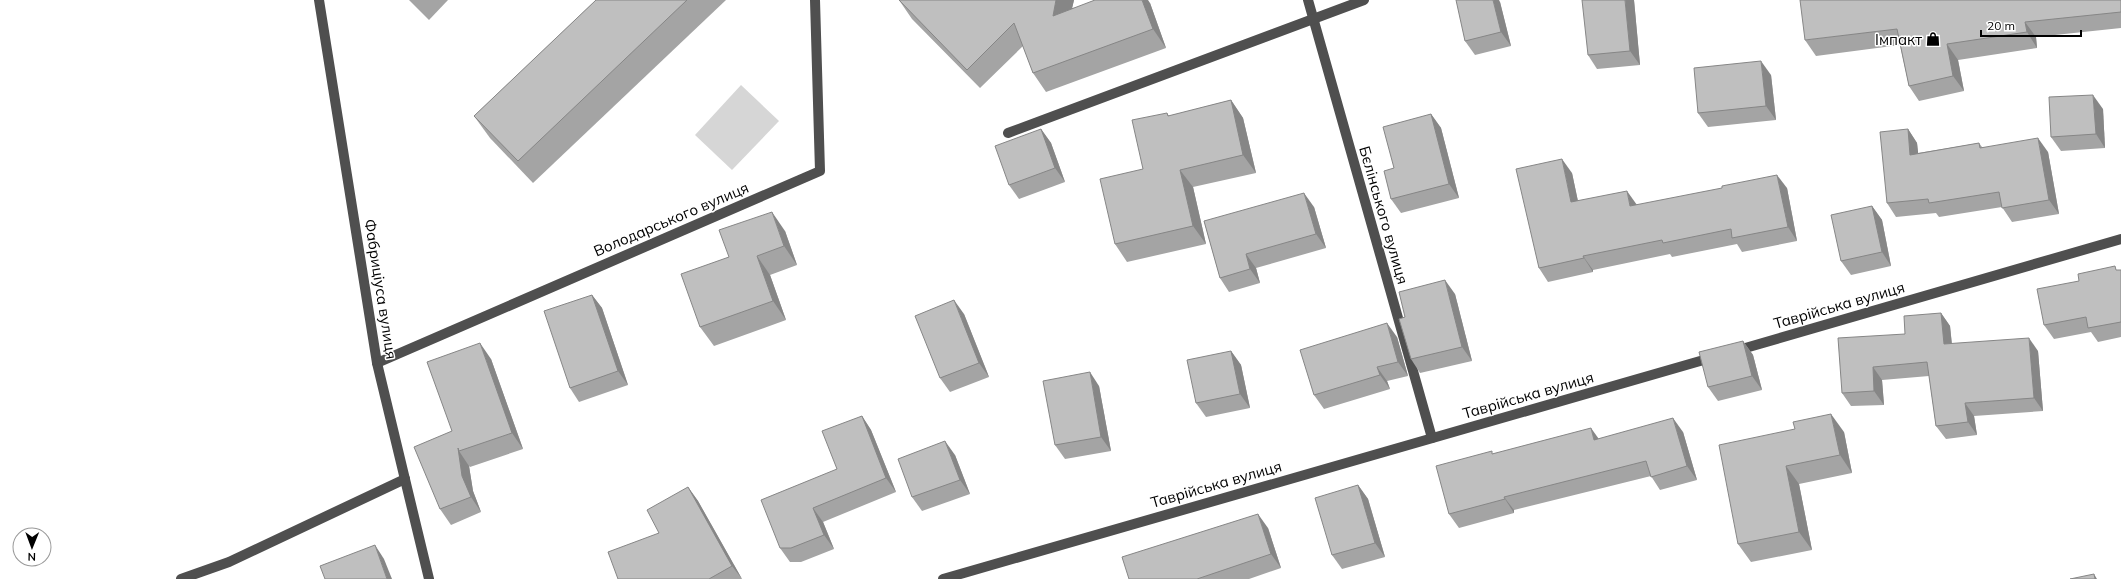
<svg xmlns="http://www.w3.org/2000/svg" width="2121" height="579" font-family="Mulish,sans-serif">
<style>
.green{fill:#d6d6d6}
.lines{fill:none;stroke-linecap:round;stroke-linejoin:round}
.minor{stroke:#4f4f4f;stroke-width:10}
.wall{fill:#a4a4a4}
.shaded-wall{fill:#868686}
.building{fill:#bfbfbf;stroke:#868686}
.labels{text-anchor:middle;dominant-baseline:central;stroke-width:3;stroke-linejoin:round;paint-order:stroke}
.poi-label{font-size:15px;fill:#000;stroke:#fff;text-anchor:end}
.street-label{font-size:15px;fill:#000;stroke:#fff}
</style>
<rect width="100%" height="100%" fill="#fff"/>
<polygon class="green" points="741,85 779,121 732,170 695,135"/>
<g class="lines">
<g class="minor">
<polyline points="319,0 377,363 429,579"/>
<polyline points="1308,0 1432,438"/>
<polyline points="1008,133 1364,0"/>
<polyline points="1735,351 2121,239"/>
<polyline points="377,363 820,171 815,0"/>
<polyline points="181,579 229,562 405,479"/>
<polyline points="943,579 1714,357"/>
</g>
</g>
<g class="wall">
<polygon points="409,0 448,0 429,20"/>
<polygon points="596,0 726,0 533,183 490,138 474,116"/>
<polygon points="899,0 1074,0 1072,8 1150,3 1166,48 1046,92 1033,73 1023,46 980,88 912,19"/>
<polygon points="1634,0 1640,65 1597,69 1588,55"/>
<polygon points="2121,0 2121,28 2036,37 2037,48 1958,60 1964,91 1919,101 1909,86 1900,45 1816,56 1805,40"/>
<polygon points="1500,2 1511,46 1475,55 1465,41"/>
<polygon points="1771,75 1776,120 1708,127 1698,113"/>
<polygon points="1231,100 1243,118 1256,173 1193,187 1206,244 1127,262 1115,244 1143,169 1167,113 1169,116"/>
<polygon points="2103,109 2105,148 2061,151 2051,137"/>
<polygon points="1431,114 1441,128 1459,198 1401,213 1391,199 1394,168"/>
<polygon points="1041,129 1051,143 1065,182 1019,199 1009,185"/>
<polygon points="1908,129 1917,143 1918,153 1979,143 1982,147 2048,152 2059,214 2012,222 2002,207 1939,217 1936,213 1896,217 1887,203"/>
<polygon points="1572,173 1578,201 1637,205 1787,188 1797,241 1742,252 1737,244 1672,257 1670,254 1593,270 1593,272 1548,282 1539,268"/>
<polygon points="1872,206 1882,220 1891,266 1851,275 1841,261"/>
<polygon points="1314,207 1326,248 1256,268 1260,283 1229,292 1220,278 1204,221"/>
<polygon points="785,231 797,265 770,275 786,320 714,346 700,327 729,257"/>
<polygon points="2117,270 2121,270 2121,337 2098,342 2091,332 2054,339 2044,325 2079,281"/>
<polygon points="1455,294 1472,361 1420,373 1411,359 1405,317"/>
<polygon points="592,295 602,308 628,385 579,402 570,388"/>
<polygon points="1941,313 1950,326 1952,344 2038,351 2043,411 1974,416 1977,435 1946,439 1936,426 1929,376 1882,380 1884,405 1851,406 1842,393 1905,334"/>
<polygon points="964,314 989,377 950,392 940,378"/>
<polygon points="1397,337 1408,376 1387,381 1390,389 1324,409 1314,395"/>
<polygon points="1743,341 1753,355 1762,390 1718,401 1708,387"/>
<polygon points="1231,351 1241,365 1250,408 1206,417 1196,403"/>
<polygon points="491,359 523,449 470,467 469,466 473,491 481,512 451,525 440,509 452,431"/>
<polygon points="1099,386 1111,451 1065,459 1055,445"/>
<polygon points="862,416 871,430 896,492 823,522 834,549 801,562 790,562 780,548 837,469"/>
<polygon points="1795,429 1844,432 1852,473 1799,484 1812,550 1751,562 1738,544"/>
<polygon points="1683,432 1697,480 1660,490 1651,476 1514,510 1514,513 1459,528 1449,514 1493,454 1598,439"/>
<polygon points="955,455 970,494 922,511 912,497"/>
<polygon points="1358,485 1368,499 1385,557 1342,569 1332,555"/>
<polygon points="688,487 698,501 742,579 618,579 659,533"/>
<polygon points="1268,528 1281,568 1249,579 1129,579"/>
</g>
<g class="shaded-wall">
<polygon points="1056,0 1074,0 1066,35 1053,16"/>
<polygon points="1142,0 1148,0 1150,3 1166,48 1153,29"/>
<polygon points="1493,0 1499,0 1500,2 1511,46 1501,32"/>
<polygon points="1625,0 1634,0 1640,65 1630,51"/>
<polygon points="2025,22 2036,37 2037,48 2027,32"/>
<polygon points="1947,44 1958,60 1964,91 1953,76"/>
<polygon points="1761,61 1771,75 1776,120 1766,106"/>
<polygon points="2093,95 2103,109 2105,148 2096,134"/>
<polygon points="1231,100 1243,118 1256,173 1243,155"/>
<polygon points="1431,114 1441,128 1459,198 1449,184"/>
<polygon points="1041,129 1051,143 1065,182 1055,168"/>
<polygon points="1908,129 1917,143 1920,169 1910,155"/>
<polygon points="2038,138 2048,152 2059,214 2049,200"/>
<polygon points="1562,159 1572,173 1581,216 1571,202"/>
<polygon points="1180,170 1193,187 1206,244 1193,226"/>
<polygon points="1777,175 1787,188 1797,241 1788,227"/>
<polygon points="1627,191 1637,205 1630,206"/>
<polygon points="1304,193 1314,207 1326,248 1316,234"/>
<polygon points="1872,206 1882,220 1891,266 1882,252"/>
<polygon points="772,212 785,231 797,265 784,246"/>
<polygon points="1246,254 1256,268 1260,283 1250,269"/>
<polygon points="757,256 770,275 786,320 773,301"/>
<polygon points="1583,256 1593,270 1593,272 1584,258"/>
<polygon points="1445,280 1455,294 1472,361 1462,347"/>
<polygon points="592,295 602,308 628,385 618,371"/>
<polygon points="954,300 964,314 989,377 979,363"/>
<polygon points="1941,313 1950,326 1953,357 1944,344"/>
<polygon points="1387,323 1397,337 1408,376 1398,362"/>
<polygon points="2029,338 2038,351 2043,411 2034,398"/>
<polygon points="1743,341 1753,355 1762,390 1752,376"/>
<polygon points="480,343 491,359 523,449 512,433"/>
<polygon points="1231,351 1241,365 1250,408 1240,394"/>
<polygon points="1377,367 1387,381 1390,389 1380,375"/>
<polygon points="1873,367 1882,380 1884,405 1874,391"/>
<polygon points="1090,372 1099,386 1111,451 1101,437"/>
<polygon points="1965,403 1974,416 1977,435 1968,422"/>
<polygon points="1831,414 1844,432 1852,473 1840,455"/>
<polygon points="862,416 871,430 896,492 886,478"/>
<polygon points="1673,418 1683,432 1697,480 1687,466"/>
<polygon points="1591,428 1601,442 1594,440"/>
<polygon points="945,441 955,455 970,494 960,480"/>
<polygon points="458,448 459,451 469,466 473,491 481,512 471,497 462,476"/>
<polygon points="1786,466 1799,484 1812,550 1799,532"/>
<polygon points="1358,485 1368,499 1385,557 1375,543"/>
<polygon points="688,487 698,501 742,579 732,566"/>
<polygon points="1504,497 1514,510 1514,513 1505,499"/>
<polygon points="813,508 823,522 834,549 824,535"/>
<polygon points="1258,514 1268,528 1281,568 1271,554"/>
<polygon points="375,545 384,559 392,579 387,579"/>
<polygon points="2094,574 2097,579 2095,579"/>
</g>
<g class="building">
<polygon points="596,0 687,0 518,161 474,116"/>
<polygon points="899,0 1056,0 1053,16 1095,0 1142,0 1153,29 1033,73 1014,23 967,70"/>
<polygon points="1456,0 1493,0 1501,32 1465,41"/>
<polygon points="1582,0 1625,0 1630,51 1588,55"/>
<polygon points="1800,0 2121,0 2121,12 2025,22 2027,32 1947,44 1953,76 1909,86 1897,29 1805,40"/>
<polygon points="1761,61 1766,106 1698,113 1694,68"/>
<polygon points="2093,95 2096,134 2051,137 2049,97"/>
<polygon points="1231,100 1243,155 1180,170 1193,226 1115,244 1100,179 1143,169 1132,120 1167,113 1168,116"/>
<polygon points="1431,114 1449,184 1391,199 1384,171 1394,168 1383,127"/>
<polygon points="1041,129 1055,168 1009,185 995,146"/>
<polygon points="1908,129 1910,155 1979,143 1980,148 2038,138 2049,200 2002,208 1999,192 1929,203 1928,199 1887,203 1880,132"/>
<polygon points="1562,159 1571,202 1627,191 1630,206 1722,188 1722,186 1777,175 1788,227 1732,238 1731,229 1663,243 1662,240 1583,256 1584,258 1539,268 1516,169"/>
<polygon points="1304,193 1316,234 1246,254 1250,269 1220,278 1204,221"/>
<polygon points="1872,206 1882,252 1841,261 1831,215"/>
<polygon points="772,212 784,246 757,256 773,301 700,327 681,274 729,257 719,230"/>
<polygon points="2115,266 2116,270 2121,270 2121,322 2088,328 2086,317 2044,325 2037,289 2079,281 2078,274"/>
<polygon points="1445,280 1462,347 1411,359 1399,319 1405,317 1399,292"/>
<polygon points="592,295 618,371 570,388 544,311"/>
<polygon points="954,300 979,363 940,378 915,316"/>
<polygon points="1941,313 1944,344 2029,338 2034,398 1965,403 1968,422 1936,426 1927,362 1873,367 1874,391 1842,393 1838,338 1905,334 1904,316"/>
<polygon points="1387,323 1398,362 1377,367 1380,375 1314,395 1300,350"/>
<polygon points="1743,341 1752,376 1708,387 1699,352"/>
<polygon points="480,343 512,433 459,451 458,448 462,476 471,497 440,509 414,447 452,431 427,362"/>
<polygon points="1231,351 1240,394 1196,403 1187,360"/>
<polygon points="1090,372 1101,437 1055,445 1043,381"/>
<polygon points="1831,414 1840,455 1786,466 1799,532 1738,544 1719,445 1795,429 1793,422"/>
<polygon points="862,416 886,478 813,508 824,535 791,548 780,548 761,500 837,469 822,431"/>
<polygon points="1673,418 1687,466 1651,477 1646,461 1504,497 1505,499 1449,514 1436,466 1492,451 1492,454 1591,428 1594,440"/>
<polygon points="945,441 960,480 912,497 898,459"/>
<polygon points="1358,485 1375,543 1332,555 1315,498"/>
<polygon points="688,487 732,566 709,579 618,579 608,552 659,533 647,510"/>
<polygon points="1258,514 1271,554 1197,579 1129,579 1122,557"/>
<polygon points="375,545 387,579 325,579 320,566"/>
<polygon points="2094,574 2095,579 2070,579"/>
</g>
<defs>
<symbol id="shop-bare" viewBox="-9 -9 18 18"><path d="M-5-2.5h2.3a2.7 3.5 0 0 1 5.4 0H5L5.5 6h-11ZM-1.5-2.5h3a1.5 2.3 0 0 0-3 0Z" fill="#000" stroke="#fff" stroke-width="2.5" paint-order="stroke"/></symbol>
</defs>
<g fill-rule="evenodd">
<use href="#shop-bare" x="1923" y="29" width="20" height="20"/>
</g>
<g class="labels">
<g class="poi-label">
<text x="1922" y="39">Iмпакт</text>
</g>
<g class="street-label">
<text transform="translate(1384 215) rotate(74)">Бєлінського вулиця</text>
<text transform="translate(671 219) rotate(-23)">Володарського вулиця</text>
<text transform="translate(381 289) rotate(81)">Фабриціуса вулиця</text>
<text transform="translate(1839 305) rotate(-16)">Таврійська вулиця</text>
<text transform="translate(1528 395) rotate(-16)">Таврійська вулиця</text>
<text transform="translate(1216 484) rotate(-16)">Таврійська вулиця</text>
</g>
</g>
<g transform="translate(32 547) rotate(181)"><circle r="19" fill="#ffffff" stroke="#999999"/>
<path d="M0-3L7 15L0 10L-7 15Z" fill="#000000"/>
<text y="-6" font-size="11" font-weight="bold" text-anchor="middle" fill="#000000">N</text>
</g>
<path d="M1981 30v6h100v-6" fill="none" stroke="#000000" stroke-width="2"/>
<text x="1987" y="30" font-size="12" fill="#000000" stroke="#ffffff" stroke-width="3" paint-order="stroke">20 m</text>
</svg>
